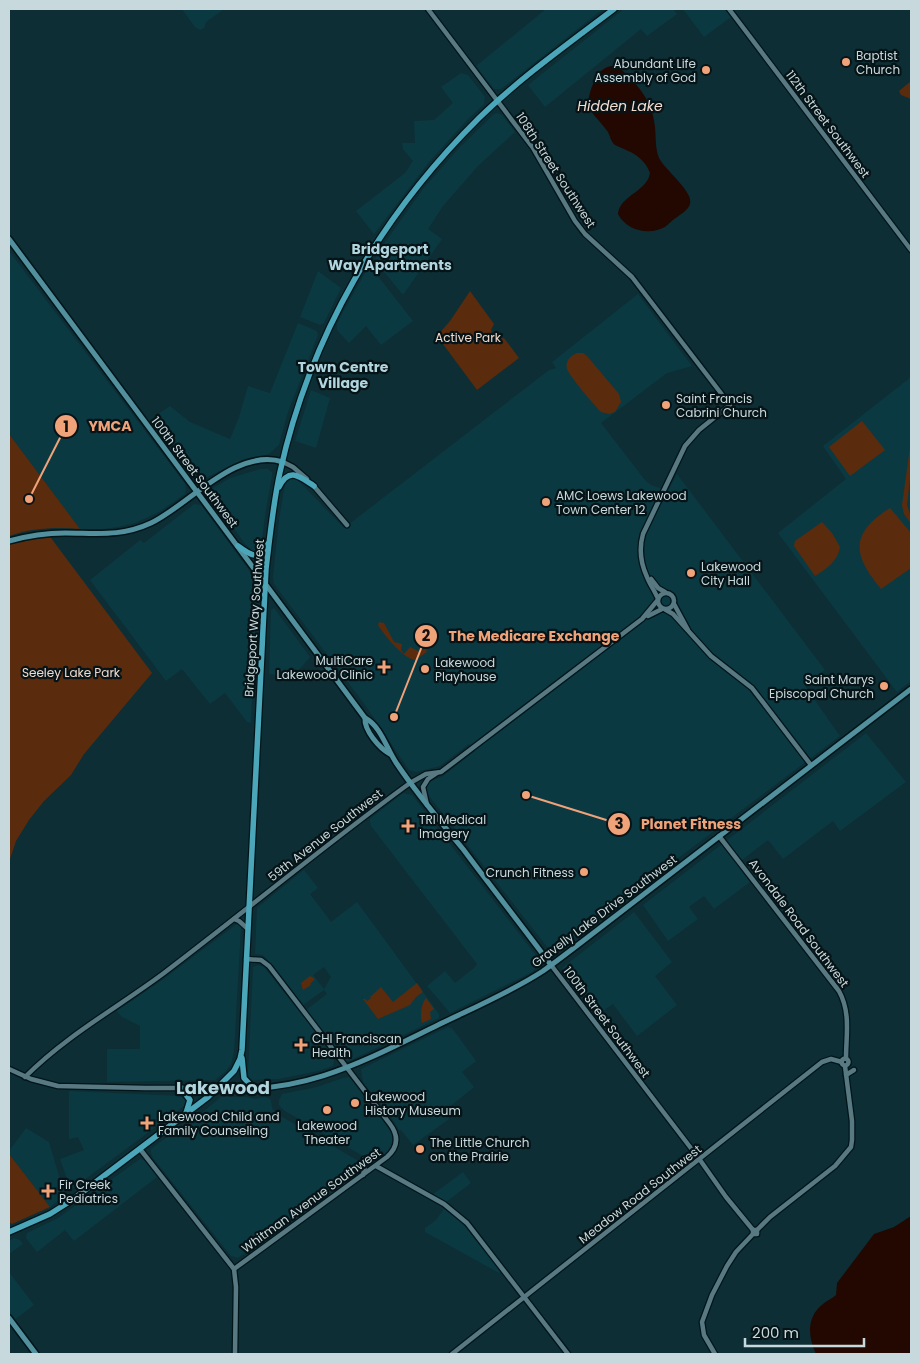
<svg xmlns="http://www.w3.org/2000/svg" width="920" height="1363" font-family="Poppins,sans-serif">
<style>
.built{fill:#0b3942;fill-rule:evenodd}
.green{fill:#5b2b0d}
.water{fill:#220800}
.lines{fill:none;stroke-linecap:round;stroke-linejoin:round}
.tertiary-casing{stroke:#00151a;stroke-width:7}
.secondary-casing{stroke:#00151a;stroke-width:8}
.primary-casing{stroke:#00151a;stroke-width:8}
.tertiary{stroke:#587982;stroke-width:4.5}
.secondary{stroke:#52909e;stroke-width:5}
.primary{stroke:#4ba6ba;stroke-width:5.5}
.poi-dot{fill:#f0a279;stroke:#071417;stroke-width:2}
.labels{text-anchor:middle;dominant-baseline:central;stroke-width:4.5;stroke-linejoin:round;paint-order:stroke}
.poi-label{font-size:12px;fill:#c8d9dd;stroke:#071417;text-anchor:start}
.street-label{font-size:12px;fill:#c8d9dd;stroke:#071417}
.park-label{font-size:12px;fill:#f1d9cd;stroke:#071417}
.water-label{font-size:14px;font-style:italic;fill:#f6ddd1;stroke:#071417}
.neighbourhood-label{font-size:14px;font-weight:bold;fill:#b1d5de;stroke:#071417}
.district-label{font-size:18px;font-weight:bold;fill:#b1d5de;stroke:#071417}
.leader{fill:none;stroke:#f0a279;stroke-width:2}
.callout-dot{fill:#f0a279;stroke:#071417;stroke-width:2}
.mark-label{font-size:15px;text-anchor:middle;font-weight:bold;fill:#111}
.callout-label{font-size:14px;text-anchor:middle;font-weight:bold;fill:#f0a279;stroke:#071417;stroke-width:4.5;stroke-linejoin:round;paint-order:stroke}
</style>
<rect width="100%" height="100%" fill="#0d2e35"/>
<g class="built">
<polygon points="182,9 224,9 206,22 204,28 200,30 195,27"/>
<polygon points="546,9 603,9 501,89 494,89 476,66"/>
<polygon points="624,9 673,9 677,14 647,36 641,29 545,107 528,85"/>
<polygon points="683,9 724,9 731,17 704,37"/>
<polygon points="461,73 468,75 485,97 484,104 467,120 429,162 374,234 356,211 405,173 413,161 403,149 402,143 415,143 414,121 434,120 453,103 441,87"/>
<polygon points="497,113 502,115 515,132 478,166 443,206 428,229 442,239 403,295 375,261 376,255 423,189 459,148 494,114"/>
<polygon points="9,251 185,484 186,489 185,494 159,512 135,523 118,527 103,529 80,529 9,434"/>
<polygon points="368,268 373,270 413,321 381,345 366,326 349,343 337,330 337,324 343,312"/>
<polygon points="318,271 341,288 324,323 320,325 300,317"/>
<polygon points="638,294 692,366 667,373 601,423 645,480 651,485 668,491 677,474 825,670 805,686 840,736 554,952 551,952 426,792 426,789 430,781 442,777 475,751 469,744 440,766 416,772 409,770 365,705 274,584 273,577 279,520 285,484 289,478 295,477 344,528 549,370 556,368 552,362"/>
<polygon points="298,323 317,331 318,335 288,412 279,445 269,454 233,464 202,480 198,480 151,419 170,406 190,422 230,439 239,417 248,386 270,393"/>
<polygon points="911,377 911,681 897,692 778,533 846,479 823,446"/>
<polygon points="311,390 330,398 316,448 295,441"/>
<polygon points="260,469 268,469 272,472 272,476 266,509 261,546 259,550 253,551 245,544 208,493 210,490 230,478"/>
<polygon points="194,504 201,505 254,577 252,579 257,586 251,723 247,722 225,693 210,704 182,669 166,681 90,580 140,540 144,543"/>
<polygon points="274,608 310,657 291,679 284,676 269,674 271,610"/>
<polygon points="866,733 906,782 840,831 833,821 783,859 768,840 737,864 750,882 714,909 704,896 689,907 698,919 668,941 643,905"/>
<polygon points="403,793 412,795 538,958 539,963 532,972 450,1013 427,986 445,971 455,983 474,968 477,964 371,826 370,822 370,819"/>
<path d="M304,870L318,888L310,894L331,922L357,902L439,1014V1018L349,1061L345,1060L306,1010L327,994L324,990L303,1005L267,959L263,955L255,954L257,908ZM324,967L331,977L324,989L313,975Z"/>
<polygon points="634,912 672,962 655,976 677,1005 637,1036 613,1004 597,1015 562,968"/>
<polygon points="237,924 241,927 234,1052 231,1064 226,1071 215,1080 107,1082 107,1049 140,1049 140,1026 122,1017 117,1011 161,981"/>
<polygon points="258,965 264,967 318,1035 334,1060 333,1066 318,1071 278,1079 252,1080 249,1077 248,1073 253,970 253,967"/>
<polygon points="448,1027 452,1028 476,1061 462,1072 474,1087 447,1109 449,1119 413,1145 401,1130 399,1130 393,1120 363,1082 361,1069"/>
<polygon points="349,1077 381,1118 392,1134 393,1141 392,1147 380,1158 370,1160 285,1111 279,1105 279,1100 282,1094 317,1087 343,1078"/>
<polygon points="69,1091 181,1096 186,1101 184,1106 72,1189 70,1187 60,1159 84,1150 78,1137 69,1139"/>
<polygon points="221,1097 247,1097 254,1099 266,1097 271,1100 272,1108 277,1114 357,1160 362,1166 358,1173 238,1258 231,1256 153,1158 151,1153 151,1149 160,1142 193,1120"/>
<polygon points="26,1128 49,1142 64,1193 63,1197 50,1207 9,1154 9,1151"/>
<polygon points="140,1159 144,1160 157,1177 74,1241 65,1230 37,1252 26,1238 27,1233 58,1218"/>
<polygon points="463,1172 471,1183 446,1202 432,1195"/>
<polygon points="444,1209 463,1223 498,1268 500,1271 499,1273 425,1232 425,1228 436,1220"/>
<polygon points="14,1238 20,1240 23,1244 9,1254 9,1241"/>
<polygon points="9,1272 34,1305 14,1320 9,1312"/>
</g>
<g class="green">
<polygon points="911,81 911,99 901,95 899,91"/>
<polygon points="470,291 494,324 491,330 493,336 498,339 504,338 519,358 477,390 437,336 450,321"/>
<path d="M577,353H583L587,356L619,394L621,402L615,412L609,414L601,412C594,405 570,377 567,369C565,361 570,356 577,353Z"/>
<polygon points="862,421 885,450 850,476 829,447"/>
<path d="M9,434L80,529C56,527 32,528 9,536Z"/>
<polygon points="911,440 911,470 907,505 911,517 911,524 904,514 902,505"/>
<path d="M890,508L911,533V568L881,589C853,555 849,534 890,508Z"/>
<path d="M822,522L832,533L840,547C838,561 826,569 815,576L794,546L795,541Z"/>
<polygon points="48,534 152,673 84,754 71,775 44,801 29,820 16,841 9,862 9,541"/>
<path d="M379,622L384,623L394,642L402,644L401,650L404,654L410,647L418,651L426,649L427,652L415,660C404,659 384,635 378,625Z"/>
<polygon points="310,976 315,979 310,984 311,985 303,990 301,983"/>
<polygon points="417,983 423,992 416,997 410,1005 378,1019 363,999 365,999 367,1001 371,998 370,997 381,987 393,1002"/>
<path d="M426,998L434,1009L430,1012L431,1019L422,1023C420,1016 421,1004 426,998Z"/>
<polygon points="9,1154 50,1207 12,1224 9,1222"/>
</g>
<g class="water">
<path d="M611,66C621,67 626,74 633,81C646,95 653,108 655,127C656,137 655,148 659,158C665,170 694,192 690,204C688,211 679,215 673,220C670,222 668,225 665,227C648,236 626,230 618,214C620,195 647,192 650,173C646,162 637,154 626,150C623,148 618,147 615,145C611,142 610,136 608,132C594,112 582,111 593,84C597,75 601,68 611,66Z"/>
<path d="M911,1216V1354H816C808,1337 806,1317 823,1304C827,1300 832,1299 836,1295L837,1283L874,1234L894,1227Z"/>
</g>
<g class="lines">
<defs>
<g id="tertiary">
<path d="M428,9L533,148L575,221L585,234L632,277L730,405L699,430L685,446L643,534C639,548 641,564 647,577C650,585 655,591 658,599"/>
<polyline points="729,9 911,250"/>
<polyline points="283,462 293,467 307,479"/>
<polyline points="312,484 347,525"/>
<polyline points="651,579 658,588 665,592"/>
<circle cx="666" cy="601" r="8"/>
<polyline points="674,604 688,630"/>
<polyline points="666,610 673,614 711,656 752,688 811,765"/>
<polyline points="648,616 662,609"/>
<polyline points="427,805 423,787 428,779 437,773"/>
<path d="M719,836L839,991C851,1013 846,1035 846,1059"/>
<polyline points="234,919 239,921 248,929"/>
<polyline points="551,965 700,1160 726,1197 753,1230"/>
<circle cx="845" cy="1062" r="3.5"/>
<polyline points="9,1069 31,1079 58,1086 145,1088 217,1088"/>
<polyline points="846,1075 854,1070"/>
<path d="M25,1077C67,1035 117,1008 164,973C247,910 326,844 410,783L426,774L441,772L642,619L657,601"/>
<polyline points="140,1149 234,1269 236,1287 235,1354"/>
<polyline points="376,1166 444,1204 467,1223 568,1354"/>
<polyline points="363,1175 365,1166 364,1159"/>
<polyline points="757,1230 770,1217 835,1166 851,1147 852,1140 852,1121 845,1066"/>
<path d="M234,1269L387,1157C398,1147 399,1136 390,1124L269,966L261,960L246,959"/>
<polyline points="452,1354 822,1062 831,1059 842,1062"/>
<polyline points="715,1354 704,1335 702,1322 712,1295 727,1266 736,1252 753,1234 753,1230 757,1230 757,1234 753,1234"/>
</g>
<g id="secondary">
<path d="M9,239L365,718C381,726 387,750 397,764C417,794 440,821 463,849C492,888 522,926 551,965"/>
<path d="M9,541C27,536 46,533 65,533C97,533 121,537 151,523C189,505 236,447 283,462"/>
<path d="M365,718C364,730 379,748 390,754"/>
<path d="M218,1088C304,1095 364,1061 438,1025C473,1008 511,992 543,971C557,961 570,951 583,941L911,689"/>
<polyline points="9,1318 36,1354"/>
</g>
<g id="primary">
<path d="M279,487C289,467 299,476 314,486"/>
<path d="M238,546C250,555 260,562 267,544"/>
<polyline points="242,1058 244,1078 254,1089"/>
<polyline points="181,1088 190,1100 186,1113"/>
<path d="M9,1232L50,1214L72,1200L208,1097L234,1071L240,1059L242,1050L266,569C270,536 273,504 280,472C310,336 381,215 479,118C520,78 568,44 614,9"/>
</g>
</defs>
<use href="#tertiary" class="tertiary-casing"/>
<use href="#secondary" class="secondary-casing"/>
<use href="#primary" class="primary-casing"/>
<use href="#tertiary" class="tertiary"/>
<use href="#secondary" class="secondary"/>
<use href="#primary" class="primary"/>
</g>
<g class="poi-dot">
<circle cx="846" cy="62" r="5"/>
<circle cx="706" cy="70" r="5"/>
<circle cx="666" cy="405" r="5"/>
<circle cx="546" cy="502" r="5"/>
<circle cx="691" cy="573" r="5"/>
<path d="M381.5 659.5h5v5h5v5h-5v5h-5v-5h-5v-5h5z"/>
<circle cx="425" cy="669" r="5"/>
<circle cx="884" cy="686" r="5"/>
<path d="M405.5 818.5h5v5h5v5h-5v5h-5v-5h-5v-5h5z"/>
<circle cx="584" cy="872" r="5"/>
<path d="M298.5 1037.5h5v5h5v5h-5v5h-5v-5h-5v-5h5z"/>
<circle cx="355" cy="1103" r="5"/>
<circle cx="327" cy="1110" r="5"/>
<path d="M144.5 1115.5h5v5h5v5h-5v5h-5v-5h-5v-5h5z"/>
<circle cx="420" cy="1149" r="5"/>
<path d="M45.5 1183.5h5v5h5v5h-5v5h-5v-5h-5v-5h5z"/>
</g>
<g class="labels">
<g class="poi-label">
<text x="856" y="55">Baptist<tspan x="856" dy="14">Church</tspan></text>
<text x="696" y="63" text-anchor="end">Abundant Life<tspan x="696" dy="14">Assembly of God</tspan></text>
<text x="676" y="398">Saint Francis<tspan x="676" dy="14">Cabrini Church</tspan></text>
<text x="556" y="495">AMC Loews Lakewood<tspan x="556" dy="14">Town Center 12</tspan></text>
<text x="701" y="566">Lakewood<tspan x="701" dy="14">City Hall</tspan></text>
<text x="373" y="660" text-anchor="end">MultiCare<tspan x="373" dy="14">Lakewood Clinic</tspan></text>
<text x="435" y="662">Lakewood<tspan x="435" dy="14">Playhouse</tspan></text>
<text x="874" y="679" text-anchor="end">Saint Marys<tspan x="874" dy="14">Episcopal Church</tspan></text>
<text x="419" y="819">TRI Medical<tspan x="419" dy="14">Imagery</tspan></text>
<text x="574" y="872" text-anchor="end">Crunch Fitness</text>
<text x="312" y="1038">CHI Franciscan<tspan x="312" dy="14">Health</tspan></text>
<text x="365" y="1096">Lakewood<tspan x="365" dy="14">History Museum</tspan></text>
<text x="158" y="1116">Lakewood Child and<tspan x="158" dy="14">Family Counseling</tspan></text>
<text x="327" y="1125" text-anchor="middle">Lakewood<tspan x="327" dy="14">Theater</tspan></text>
<text x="430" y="1142">The Little Church<tspan x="430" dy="14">on the Prairie</tspan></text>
<text x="59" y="1184">Fir Creek<tspan x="59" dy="14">Pediatrics</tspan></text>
</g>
<g class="street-label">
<text transform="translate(828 124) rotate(53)">112th Street Southwest</text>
<text transform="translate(556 170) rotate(57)">108th Street Southwest</text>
<text transform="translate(195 472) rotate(53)">100th Street Southwest</text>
<text transform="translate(254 618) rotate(-86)">Bridgeport Way Southwest</text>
<text transform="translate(325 835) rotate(-38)">59th Avenue Southwest</text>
<text transform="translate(604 911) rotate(-37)">Gravelly Lake Drive Southwest</text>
<text transform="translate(799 923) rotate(53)">Avondale Road Southwest</text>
<text transform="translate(607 1022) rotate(53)">100th Street Southwest</text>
<text transform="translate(640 1194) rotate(-38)">Meadow Road Southwest</text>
<text transform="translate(311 1200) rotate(-36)">Whitman Avenue Southwest</text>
</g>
<g class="park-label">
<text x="468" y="337">Active Park</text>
<text x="71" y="672">Seeley Lake Park</text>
</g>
<g class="water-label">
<text x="620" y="106">Hidden Lake</text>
</g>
<g class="neighbourhood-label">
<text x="390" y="249">Bridgeport<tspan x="390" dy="16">Way Apartments</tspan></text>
<text x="343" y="367">Town Centre<tspan x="343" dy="16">Village</tspan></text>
</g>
<g class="district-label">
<text x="223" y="1087">Lakewood</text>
</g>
</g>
<path class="leader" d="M29 499L66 426M394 717L426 636M526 795L619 824"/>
<g class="callout-dot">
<circle cx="29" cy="499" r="5"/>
<circle cx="394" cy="717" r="5"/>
<circle cx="526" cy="795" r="5"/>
<circle cx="66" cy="426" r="12"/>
<circle cx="426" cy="636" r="12"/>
<circle cx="619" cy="824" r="12"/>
</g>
<g class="mark-label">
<text x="66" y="432">1</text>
<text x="426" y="641">2</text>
<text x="619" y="829">3</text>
</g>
<g class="callout-label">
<text x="110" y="431">YMCA</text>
<text x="534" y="641">The Medicare Exchange</text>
<text x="691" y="829">Planet Fitness</text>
</g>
<rect width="920" height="1363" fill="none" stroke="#c8d9dd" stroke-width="20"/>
<path d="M745 1338v8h119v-8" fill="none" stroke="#c8d9dd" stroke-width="2.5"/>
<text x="752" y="1338" font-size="15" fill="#c8d9dd" stroke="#071417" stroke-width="4" paint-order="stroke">200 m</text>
</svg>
